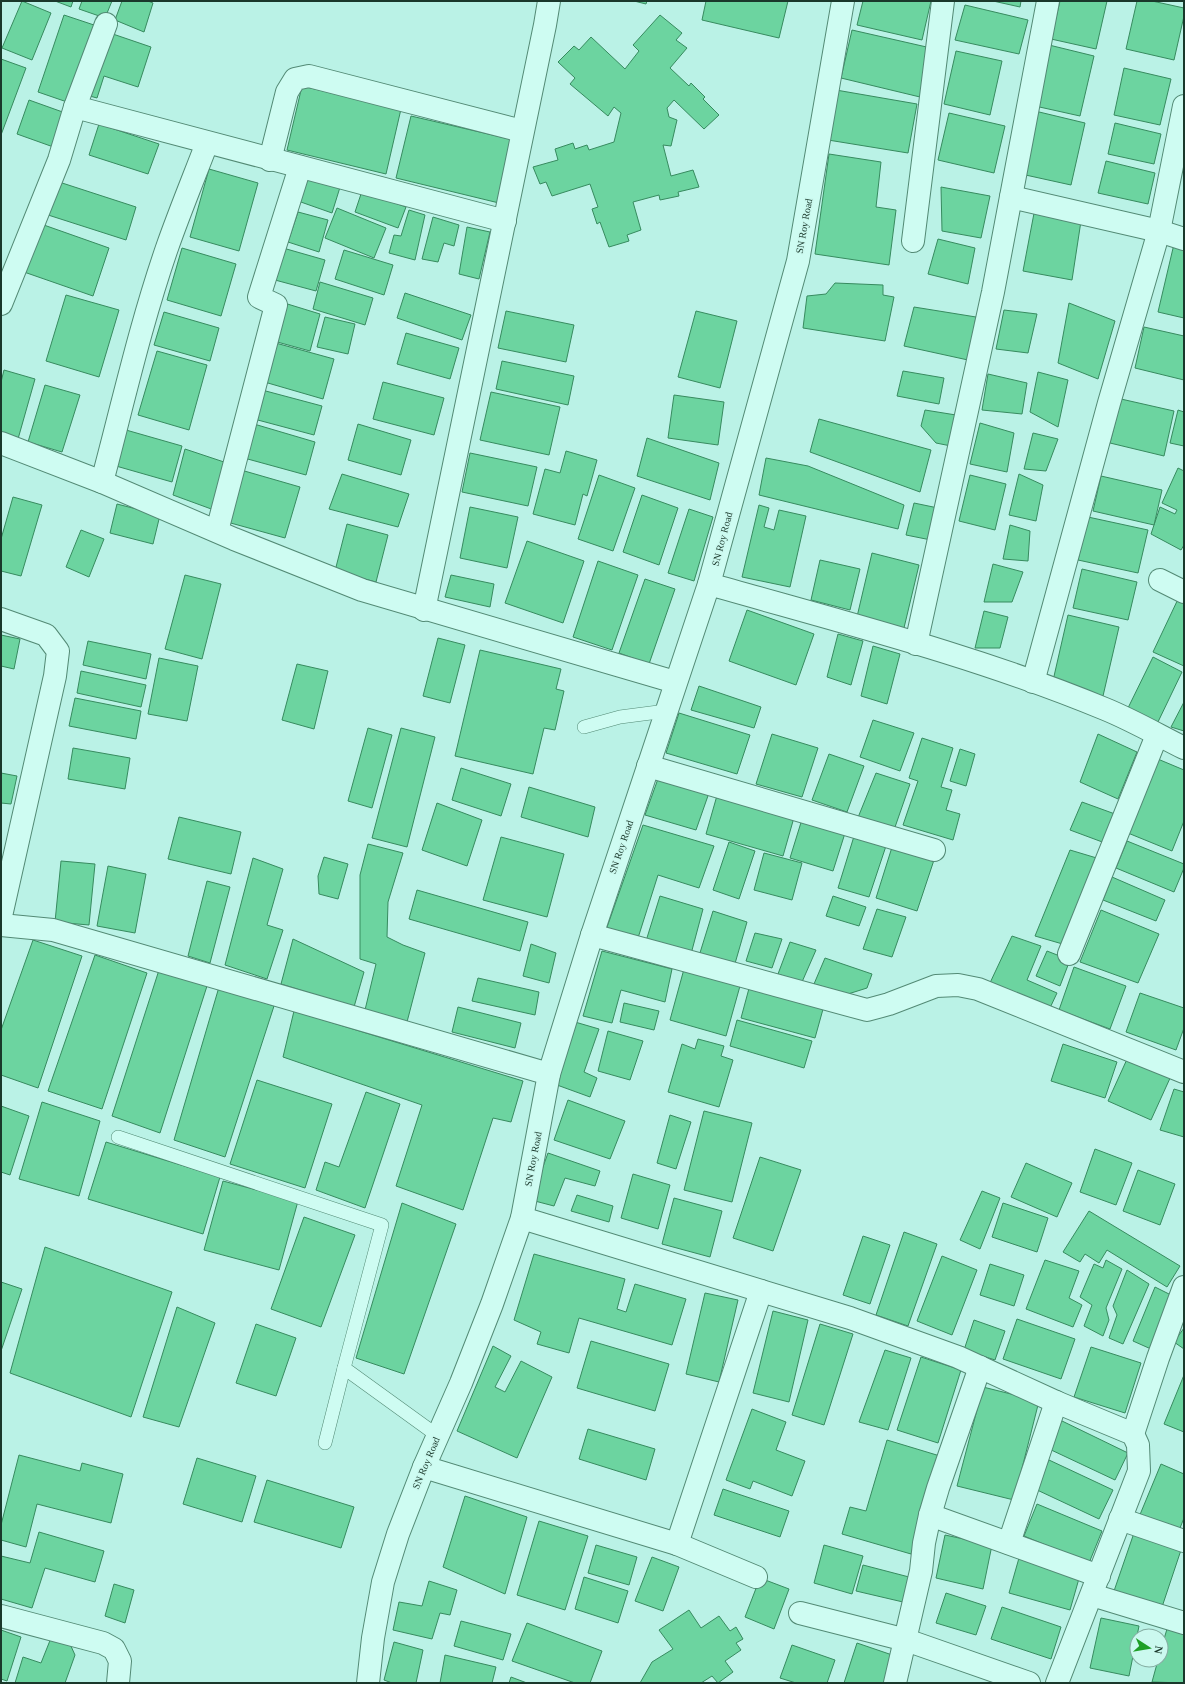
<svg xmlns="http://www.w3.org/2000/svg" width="1185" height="1684" font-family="Georgia,serif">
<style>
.building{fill:#6cd4a0;stroke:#378b5f}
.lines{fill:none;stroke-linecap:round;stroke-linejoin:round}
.service-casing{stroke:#538a75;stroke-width:14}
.minor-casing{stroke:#538a75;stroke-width:24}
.tertiary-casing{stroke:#538a75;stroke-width:24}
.service{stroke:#cefcf2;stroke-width:13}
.minor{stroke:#cefcf2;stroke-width:22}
.tertiary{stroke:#cefcf2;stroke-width:22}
.labels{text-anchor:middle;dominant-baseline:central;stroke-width:3;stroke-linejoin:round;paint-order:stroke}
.street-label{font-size:10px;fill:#1a382b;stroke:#cbf9ef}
</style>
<rect width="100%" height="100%" fill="#baf2e6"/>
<g class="building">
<polygon points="22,1 51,13 32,60 2,48"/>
<polygon points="55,1 73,1 71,7"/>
<polygon points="82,1 112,1 105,18 79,9"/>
<polygon points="122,1 148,1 153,3 144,32 115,20"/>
<polygon points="634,1 647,1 646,4"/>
<polygon points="706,1 788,1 779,38 702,20"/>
<polygon points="863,1 931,1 922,40 857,25"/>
<polygon points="993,1 1021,1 1020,7"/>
<polygon points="1060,1 1107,1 1096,49 1051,39"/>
<polygon points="1137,1 1152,1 1184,8 1184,16 1174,60 1126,49"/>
<polygon points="965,5 1028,20 1019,54 955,40"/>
<polygon points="64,15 97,26 70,103 38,92"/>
<polygon points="660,15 682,33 676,40 687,48 670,68 689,86 691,83 705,97 703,99 719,115 704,129 674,100 667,108 669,117 677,120 671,146 663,145 671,176 693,170 699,187 678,192 679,196 660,200 659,195 633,202 641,230 627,235 629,241 609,247 600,222 597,224 592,209 598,207 590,184 552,196 546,182 540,184 533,167 558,160 555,149 573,143 575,149 587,145 589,150 614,142 621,113 614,107 608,116 570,84 575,78 558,62 574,46 579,50 591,37 625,69 639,51 633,45"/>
<polygon points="852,30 931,48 920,97 841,78"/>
<polygon points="107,32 151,47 138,87 104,76 97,98 86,95"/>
<polygon points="1049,45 1094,56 1080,116 1035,106"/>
<polygon points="956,51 1002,61 990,115 944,104"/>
<polygon points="1,59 26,68 1,135"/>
<polygon points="1124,68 1171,79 1160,125 1114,115"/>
<polygon points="302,86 401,109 386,174 287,150"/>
<polygon points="836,90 917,104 908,153 828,140"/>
<polygon points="29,100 71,115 59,149 17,134"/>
<polygon points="1035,111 1085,123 1071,185 1021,174"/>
<polygon points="949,113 1005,126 994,173 938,160"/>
<polygon points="411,116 514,140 499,203 396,178"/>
<polygon points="1115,123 1161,134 1154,164 1108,154"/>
<polygon points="99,124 159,144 148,174 89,155"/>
<polygon points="829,154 881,162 876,207 896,210 889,265 815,254"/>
<polygon points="1106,161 1155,173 1148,204 1098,193"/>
<polygon points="209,169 258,183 239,251 190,237"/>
<polygon points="304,174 341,184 332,213 298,201"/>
<polygon points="56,181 136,207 126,240 45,214"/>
<polygon points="941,187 990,196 981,238 942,231"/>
<polygon points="362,191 406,207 398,228 355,212"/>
<polygon points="337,208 386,228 374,258 325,238"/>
<polygon points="1035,208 1081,221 1072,280 1023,271"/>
<polygon points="409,210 425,215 415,260 389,253 394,235 401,236"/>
<polygon points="298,212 328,220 319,252 288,242"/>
<polygon points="433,217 459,225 454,246 444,243 438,262 422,259"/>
<polygon points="41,224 109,248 93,296 24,272"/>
<polygon points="467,227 490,232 479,279 459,274"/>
<polygon points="938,239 975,248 968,284 928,274"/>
<polygon points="1174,244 1184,247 1184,318 1158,312"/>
<polygon points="182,248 236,264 221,316 167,300"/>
<polygon points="283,248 325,260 316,291 275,280"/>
<polygon points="344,250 393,265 384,295 335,279"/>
<polygon points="320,282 373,298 365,325 313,309"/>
<polygon points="835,283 883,285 883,295 894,297 885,341 803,328 807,296 826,294"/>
<polygon points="405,293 471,315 462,340 397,318"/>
<polygon points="66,295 119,310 99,377 46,361"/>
<polygon points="281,302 320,314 310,351 270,340"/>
<polygon points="1069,303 1115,321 1098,379 1058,363"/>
<polygon points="914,307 976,317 968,360 904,346"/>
<polygon points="1004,310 1037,314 1028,353 996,349"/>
<polygon points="506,311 574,325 566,362 498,348"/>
<polygon points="696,311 737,321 720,388 678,377"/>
<polygon points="164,312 219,328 210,361 154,345"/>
<polygon points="325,317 355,324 348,354 317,347"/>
<polygon points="1144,327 1184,336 1184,380 1135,368"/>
<polygon points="406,333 459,348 450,379 397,364"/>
<polygon points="272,342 334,359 323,399 261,381"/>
<polygon points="157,351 207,365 189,430 138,415"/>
<polygon points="502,361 574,376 568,405 496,389"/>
<polygon points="4,370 35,379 18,439 1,434 1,382"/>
<polygon points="903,371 944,378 939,404 897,396"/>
<polygon points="1038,372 1068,380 1058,427 1030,412"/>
<polygon points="988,374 1027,383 1022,414 982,410"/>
<polygon points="383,382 444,398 434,435 373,419"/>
<polygon points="45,385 80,395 62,452 28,442"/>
<polygon points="262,390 322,406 314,435 254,419"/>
<polygon points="491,392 560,407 549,455 480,440"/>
<polygon points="674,395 724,402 718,445 668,438"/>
<polygon points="1121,399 1174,411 1164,456 1110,443"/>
<polygon points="925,410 956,415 951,446 936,443 921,426"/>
<polygon points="1178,410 1184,412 1184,446 1170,443"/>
<polygon points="819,419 931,450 920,492 810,452"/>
<polygon points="980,423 1014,433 1007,472 970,464"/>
<polygon points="254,424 315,442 306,475 244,458"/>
<polygon points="358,424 411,440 401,475 348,460"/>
<polygon points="126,430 182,446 172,482 116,466"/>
<polygon points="1033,433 1058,439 1046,471 1024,469"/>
<polygon points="647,438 719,463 710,500 637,476"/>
<polygon points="185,449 224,462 214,510 173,495"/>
<polygon points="566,451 597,460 587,496 583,494 575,525 533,514 545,469 560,473"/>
<polygon points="470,453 537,467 528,506 462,492"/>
<polygon points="766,458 808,466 904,505 898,529 759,495"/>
<polygon points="1178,468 1184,471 1184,545 1181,550 1151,534 1160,507 1175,514 1177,510 1162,503"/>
<polygon points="241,470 300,487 285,538 227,522"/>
<polygon points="342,474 409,494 398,527 329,509"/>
<polygon points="1019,474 1043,485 1036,521 1009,515"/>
<polygon points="599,475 635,488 613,551 578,539"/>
<polygon points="970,475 1006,484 995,530 959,521"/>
<polygon points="1101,476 1162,490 1154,525 1093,511"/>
<polygon points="642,495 678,508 659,565 623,552"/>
<polygon points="13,497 42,505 21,576 1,571 1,539"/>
<polygon points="914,503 938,508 931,540 906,535"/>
<polygon points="117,504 160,515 153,544 110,533"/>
<polygon points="759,505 769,508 764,527 774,530 779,510 806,516 790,587 742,577"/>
<polygon points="470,507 518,517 507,568 460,558"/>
<polygon points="689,509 713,517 694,581 668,573"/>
<polygon points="1088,517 1148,530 1138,573 1078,560"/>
<polygon points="347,524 388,535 376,582 335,571"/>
<polygon points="1010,525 1030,531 1028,561 1003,559"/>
<polygon points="81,530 104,539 89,577 66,567"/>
<polygon points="527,541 584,561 563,623 505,603"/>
<polygon points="872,553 919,565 903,632 856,621"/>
<polygon points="820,560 860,569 850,610 811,600"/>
<polygon points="598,561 638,575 612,650 573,637"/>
<polygon points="993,564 1023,572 1012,602 984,602"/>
<polygon points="1082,569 1137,582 1128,620 1073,608"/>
<polygon points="185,575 221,584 202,659 165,649"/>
<polygon points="451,575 494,584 490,607 445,597"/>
<polygon points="645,579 675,589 649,664 619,653"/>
<polygon points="1179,597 1184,599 1184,666 1153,652"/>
<polygon points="747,610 814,634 796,685 729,661"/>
<polygon points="984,611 1008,617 1000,648 975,648"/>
<polygon points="1068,615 1119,627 1103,696 1052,685"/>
<polygon points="838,634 863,641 851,685 827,677"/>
<polygon points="1,635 20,639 14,669 1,666"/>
<polygon points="438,638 465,645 450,703 423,696"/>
<polygon points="88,641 151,654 146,679 83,665"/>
<polygon points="873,646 900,654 887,704 861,696"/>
<polygon points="480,650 561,669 556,689 564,691 555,730 544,728 533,774 455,756"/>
<polygon points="1153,657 1182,672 1157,724 1127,710"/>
<polygon points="159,658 198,666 187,721 148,714"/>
<polygon points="297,664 328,671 314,729 282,720"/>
<polygon points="81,671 146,685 141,707 77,693"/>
<polygon points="699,686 761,707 754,728 691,710"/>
<polygon points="75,698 141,711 136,739 69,726"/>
<polygon points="1184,702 1184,731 1171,727"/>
<polygon points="679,713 750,735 737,774 666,753"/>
<polygon points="873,720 914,733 900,771 860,757"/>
<polygon points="368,728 392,735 372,808 348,801"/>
<polygon points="401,728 435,737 407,847 372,838"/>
<polygon points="772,734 818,748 802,797 756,784"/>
<polygon points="1098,734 1137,752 1118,799 1080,782"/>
<polygon points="922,738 953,748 941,787 952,790 946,810 960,814 953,840 903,825 918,781 909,778"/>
<polygon points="73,748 130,758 125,789 68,779"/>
<polygon points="960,749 975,754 966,786 950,781"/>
<polygon points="829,754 864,766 847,812 812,800"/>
<polygon points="1153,757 1184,770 1184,821 1172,851 1123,831"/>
<polygon points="461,768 511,784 501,816 452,800"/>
<polygon points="1,773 17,776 11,804 1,803"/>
<polygon points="876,773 910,784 894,830 857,820"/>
<polygon points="659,776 710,790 696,830 645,815"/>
<polygon points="529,787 595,807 588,837 521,817"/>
<polygon points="718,792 795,814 783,856 706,834"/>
<polygon points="1082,802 1115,814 1105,843 1070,830"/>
<polygon points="437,803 482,820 467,866 422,850"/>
<polygon points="803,816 846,830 833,871 790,858"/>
<polygon points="179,817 241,832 231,874 168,859"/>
<polygon points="643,825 714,846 699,888 658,875 638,938 606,930"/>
<polygon points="855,833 887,843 869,897 838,888"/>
<polygon points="501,837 564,854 547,917 483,900"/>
<polygon points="1127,841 1184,864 1184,868 1174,892 1116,868"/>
<polygon points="729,842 755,851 739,899 713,890"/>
<polygon points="368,844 403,853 388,902 387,937 403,945 425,953 407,1022 365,1010 376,964 360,959 360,875"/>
<polygon points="893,844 935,857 917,911 876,898"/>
<polygon points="1070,850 1100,859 1066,945 1035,936"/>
<polygon points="764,853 802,863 792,900 754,890"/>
<polygon points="324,857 348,864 338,899 319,894 318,876"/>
<polygon points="253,858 283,869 267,925 283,930 267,979 225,965"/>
<polygon points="61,861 95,864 89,925 55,922"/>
<polygon points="108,866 146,874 135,933 97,926"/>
<polygon points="1112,877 1165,900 1156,921 1103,900"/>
<polygon points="207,881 230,887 210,963 188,956"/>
<polygon points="417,890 528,922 520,951 409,919"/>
<polygon points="660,896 703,909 691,954 646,941"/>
<polygon points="833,896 866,907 859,926 826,916"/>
<polygon points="877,909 906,917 892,957 863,949"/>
<polygon points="1101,910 1159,934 1138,983 1080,962"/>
<polygon points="713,911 747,922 734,967 699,956"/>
<polygon points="755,933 782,939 772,968 746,961"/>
<polygon points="1012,936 1041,946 1027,980 1057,993 1049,1010 989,985"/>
<polygon points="293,939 364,972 354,1007 281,984"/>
<polygon points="33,940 82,956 38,1088 1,1075 1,1030"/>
<polygon points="790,942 816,950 802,982 778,974"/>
<polygon points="531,944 556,953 549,983 523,976"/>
<polygon points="602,951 672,969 665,1002 621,990 612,1023 583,1016"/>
<polygon points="1047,951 1070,960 1060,986 1036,976"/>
<polygon points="95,955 147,973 102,1109 48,1091"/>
<polygon points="825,958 872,974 867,988 848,994 814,984"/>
<polygon points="1074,967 1126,986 1110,1029 1059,1010"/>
<polygon points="684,969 740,986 726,1036 670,1020"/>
<polygon points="159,970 207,986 160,1133 112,1116"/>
<polygon points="478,978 539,992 535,1015 472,1001"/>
<polygon points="751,981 825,1002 815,1038 741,1018"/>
<polygon points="219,987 274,1006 225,1157 174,1140"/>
<polygon points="1140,993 1184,1008 1184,1028 1176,1050 1126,1032"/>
<polygon points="624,1003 659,1011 654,1030 620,1022"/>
<polygon points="458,1007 521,1023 515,1048 452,1032"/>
<polygon points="294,1011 523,1081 511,1122 493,1118 463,1210 396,1186 422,1105 283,1057"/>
<polygon points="737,1020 812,1041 804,1068 730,1046"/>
<polygon points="575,1022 599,1029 584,1072 597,1078 590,1097 557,1085"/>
<polygon points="608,1031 643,1041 630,1080 598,1071"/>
<polygon points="698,1039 724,1046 721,1056 733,1060 719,1107 668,1092 682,1044 695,1049"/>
<polygon points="1063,1044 1117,1062 1105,1098 1051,1081"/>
<polygon points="1128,1057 1171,1076 1151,1120 1108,1101"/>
<polygon points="257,1080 332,1104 305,1188 230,1164"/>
<polygon points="1174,1089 1184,1092 1184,1137 1160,1130"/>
<polygon points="366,1092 400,1104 365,1208 316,1190 325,1162 339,1167"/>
<polygon points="568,1100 625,1121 610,1159 554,1140"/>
<polygon points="42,1102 100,1121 79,1196 19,1179"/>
<polygon points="1,1106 29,1116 10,1175 1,1172"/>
<polygon points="704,1111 752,1123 732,1202 684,1190"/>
<polygon points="670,1115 691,1122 676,1169 657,1163"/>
<polygon points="106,1142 220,1177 203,1234 88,1199"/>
<polygon points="1095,1149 1132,1163 1116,1205 1080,1192"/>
<polygon points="548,1153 600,1171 595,1186 565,1178 554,1206 531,1200"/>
<polygon points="760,1157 801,1170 773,1251 733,1238"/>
<polygon points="1026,1163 1072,1183 1057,1217 1011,1197"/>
<polygon points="1138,1170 1175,1184 1160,1225 1123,1211"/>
<polygon points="633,1174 670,1185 658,1229 621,1218"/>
<polygon points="223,1181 298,1201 279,1270 204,1250"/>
<polygon points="982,1191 1000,1198 980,1249 960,1240"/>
<polygon points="577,1195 613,1206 609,1222 571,1211"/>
<polygon points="674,1198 722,1211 710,1257 662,1244"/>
<polygon points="402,1203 456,1224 404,1374 356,1358"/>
<polygon points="1003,1203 1048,1218 1037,1252 992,1237"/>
<polygon points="1089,1211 1180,1266 1167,1287 1107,1250 1099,1263 1085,1254 1080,1262 1063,1252"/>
<polygon points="304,1217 355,1235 321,1327 271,1309"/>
<polygon points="904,1232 937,1244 908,1326 876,1315"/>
<polygon points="863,1236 890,1245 870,1304 843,1295"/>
<polygon points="45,1247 172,1292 131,1417 10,1373"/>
<polygon points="534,1254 625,1279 617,1309 626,1312 635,1284 686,1299 672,1345 579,1318 569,1353 537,1344 541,1332 514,1320"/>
<polygon points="942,1256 977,1270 952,1335 917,1321"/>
<polygon points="1045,1260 1079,1271 1069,1298 1082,1305 1073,1327 1026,1309"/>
<polygon points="1106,1260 1122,1269 1106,1308 1109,1320 1103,1336 1084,1326 1092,1305 1080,1297 1094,1264 1103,1268"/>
<polygon points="990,1264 1024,1275 1014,1306 980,1295"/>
<polygon points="1127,1270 1149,1284 1123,1344 1109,1338 1117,1315 1113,1306"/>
<polygon points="1,1282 22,1289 1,1351"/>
<polygon points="1155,1287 1173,1296 1151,1349 1133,1341"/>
<polygon points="705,1293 738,1300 719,1382 686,1374"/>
<polygon points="177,1307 215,1323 179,1427 143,1417"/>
<polygon points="773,1311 808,1320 789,1402 753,1393"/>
<polygon points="1017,1319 1075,1339 1061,1379 1003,1359"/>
<polygon points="974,1320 1005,1331 995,1360 964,1350"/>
<polygon points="256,1324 296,1338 276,1396 236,1383"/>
<polygon points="820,1324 853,1334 824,1425 792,1415"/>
<polygon points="1184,1328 1184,1349 1174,1342"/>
<polygon points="591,1341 669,1364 655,1411 577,1388"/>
<polygon points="493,1346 511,1356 495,1387 505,1392 521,1361 552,1377 517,1458 457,1431"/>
<polygon points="1091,1347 1141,1363 1125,1413 1074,1397"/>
<polygon points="885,1350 911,1358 888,1430 859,1422"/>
<polygon points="921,1357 961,1370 938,1443 897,1430"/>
<polygon points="1184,1375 1184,1432 1164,1424"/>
<polygon points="983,1387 1039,1401 1014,1500 957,1486"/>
<polygon points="752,1409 786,1422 776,1450 805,1461 792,1496 753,1481 750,1489 726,1480"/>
<polygon points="1060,1420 1128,1453 1115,1480 1047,1448"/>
<polygon points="588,1429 655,1449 646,1480 579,1459"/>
<polygon points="887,1440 940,1456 911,1554 842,1534 850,1507 866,1511"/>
<polygon points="19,1455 80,1471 82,1463 123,1474 111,1523 37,1504 26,1547 1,1540 1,1525"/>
<polygon points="197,1458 256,1476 242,1522 183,1504"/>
<polygon points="1049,1460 1113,1490 1099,1519 1035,1489"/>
<polygon points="1161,1464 1184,1474 1184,1518 1178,1533 1139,1517"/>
<polygon points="267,1480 354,1507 341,1548 254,1522"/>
<polygon points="723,1489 789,1511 780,1537 714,1515"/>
<polygon points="465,1496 527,1517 505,1594 443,1567"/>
<polygon points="1037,1504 1102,1531 1089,1563 1024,1536"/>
<polygon points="539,1521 588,1536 565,1610 517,1595"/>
<polygon points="1135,1530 1182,1547 1162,1607 1114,1591"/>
<polygon points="39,1532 104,1551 95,1582 45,1568 32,1608 1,1599 1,1556 30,1563"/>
<polygon points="945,1535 992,1545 983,1589 936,1578"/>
<polygon points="596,1545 637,1557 629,1585 588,1573"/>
<polygon points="824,1545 863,1556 852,1594 814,1583"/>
<polygon points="652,1557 679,1567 663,1611 635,1601"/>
<polygon points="1019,1558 1080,1575 1070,1610 1009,1593"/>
<polygon points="863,1565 909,1577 903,1602 856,1591"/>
<polygon points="584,1577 628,1591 618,1623 575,1609"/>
<polygon points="760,1578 789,1589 774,1629 745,1617"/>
<polygon points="429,1581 457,1590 450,1615 440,1613 432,1639 393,1630 399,1602 422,1606"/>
<polygon points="114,1584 134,1590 125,1623 105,1616"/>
<polygon points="946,1593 986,1606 976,1635 936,1623"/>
<polygon points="1002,1607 1061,1627 1051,1659 991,1639"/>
<polygon points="689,1610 701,1628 719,1616 730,1631 736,1627 743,1639 736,1643 741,1650 725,1661 733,1672 718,1683 712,1676 701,1683 640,1683 652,1662 673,1649 659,1630"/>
<polygon points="1101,1618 1139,1626 1129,1676 1090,1668"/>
<polygon points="461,1621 511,1634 503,1660 454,1646"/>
<polygon points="527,1623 602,1651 590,1683 575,1683 512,1661"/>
<polygon points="1167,1629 1184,1633 1184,1683 1152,1682 1158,1660 1161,1660 1161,1649"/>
<polygon points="1,1630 21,1637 7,1681 1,1679"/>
<polygon points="51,1638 70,1644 75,1655 65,1683 15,1683 23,1657 41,1663"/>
<polygon points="394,1642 423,1650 416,1683 392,1683 384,1680"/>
<polygon points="857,1643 901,1658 892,1683 844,1683"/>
<polygon points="792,1645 835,1660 827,1683 796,1683 780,1678"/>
<polygon points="445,1655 496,1667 492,1683 440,1683"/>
<polygon points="511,1677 527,1683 509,1683"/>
</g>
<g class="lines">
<defs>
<g id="service">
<polyline points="584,727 620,717 666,711"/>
<polyline points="118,1137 382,1225 344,1368 438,1436"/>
<polyline points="325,1443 344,1368"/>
</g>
<g id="minor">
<polyline points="75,107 505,221"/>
<polyline points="270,160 287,92 295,79 309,76 522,131"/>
<polyline points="1011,197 1159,231 1184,239"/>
<polyline points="913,241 943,1"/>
<polyline points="1,304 59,160 75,107 106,24"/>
<polyline points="1,443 102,482 234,539 362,590 675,682"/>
<path d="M102,482C123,403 141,322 168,245C180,211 194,177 207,143"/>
<polyline points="217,531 276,305 259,297 300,167"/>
<polyline points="1160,580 1184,592"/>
<path d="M709,584C842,622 977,656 1105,709C1132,720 1158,735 1184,748"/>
<path d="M424,610C466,415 503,220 545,25L549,1"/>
<polyline points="1,619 46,635 58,651 55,676 1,916"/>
<polyline points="916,644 993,292 1048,1"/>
<polyline points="1033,682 1109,403 1159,231 1184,106"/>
<polyline points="648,766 934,850"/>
<polyline points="1,925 53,930 549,1074"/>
<polyline points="592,935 867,1010 889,1004 936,986 958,985 978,989 1184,1072"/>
<polyline points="1069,954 1157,735"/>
<polyline points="522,1218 850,1318 958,1357 1056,1402 1133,1434 1138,1445 1139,1471 1057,1683"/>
<polyline points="1133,1434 1158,1358 1184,1287"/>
<polyline points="424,1467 677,1544 756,1577"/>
<polyline points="930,1515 1099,1576"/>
<polyline points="1120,1519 1184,1541"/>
<polyline points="1009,1543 1056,1402"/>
<polyline points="677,1544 761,1291"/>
<polyline points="1092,1595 1184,1623"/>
<polyline points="800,1613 906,1640 1029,1683"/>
<polyline points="1,1616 103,1643 114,1649 120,1661 118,1683"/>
<polyline points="895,1683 921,1571 924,1543 930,1515 938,1488 980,1367"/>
</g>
<polyline id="tertiary" points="368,1683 373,1638 383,1582 398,1534 424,1467 461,1383 492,1304 522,1218 549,1074 592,935 709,584 798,261 843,1"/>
</defs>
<use href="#service" class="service-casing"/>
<use href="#minor" class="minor-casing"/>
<use href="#tertiary" class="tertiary-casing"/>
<use href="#service" class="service"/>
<use href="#minor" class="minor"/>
<use href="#tertiary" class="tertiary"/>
</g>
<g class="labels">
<g class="street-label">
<text transform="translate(804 226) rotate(-80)">SN Roy Road</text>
<text transform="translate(722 539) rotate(-75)">SN Roy Road</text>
<text transform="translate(621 847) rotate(-71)">SN Roy Road</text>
<text transform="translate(533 1159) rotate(-79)">SN Roy Road</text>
<text transform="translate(426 1463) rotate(-67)">SN Roy Road</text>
</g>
</g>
<rect width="1185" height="1684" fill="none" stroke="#1a382b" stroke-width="4"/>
<g transform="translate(1149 1648) rotate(102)"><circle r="19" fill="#cbf9ef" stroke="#84aca1"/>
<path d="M0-3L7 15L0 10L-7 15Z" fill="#1e9f27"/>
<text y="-6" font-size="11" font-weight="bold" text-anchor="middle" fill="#1a382b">N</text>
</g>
</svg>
